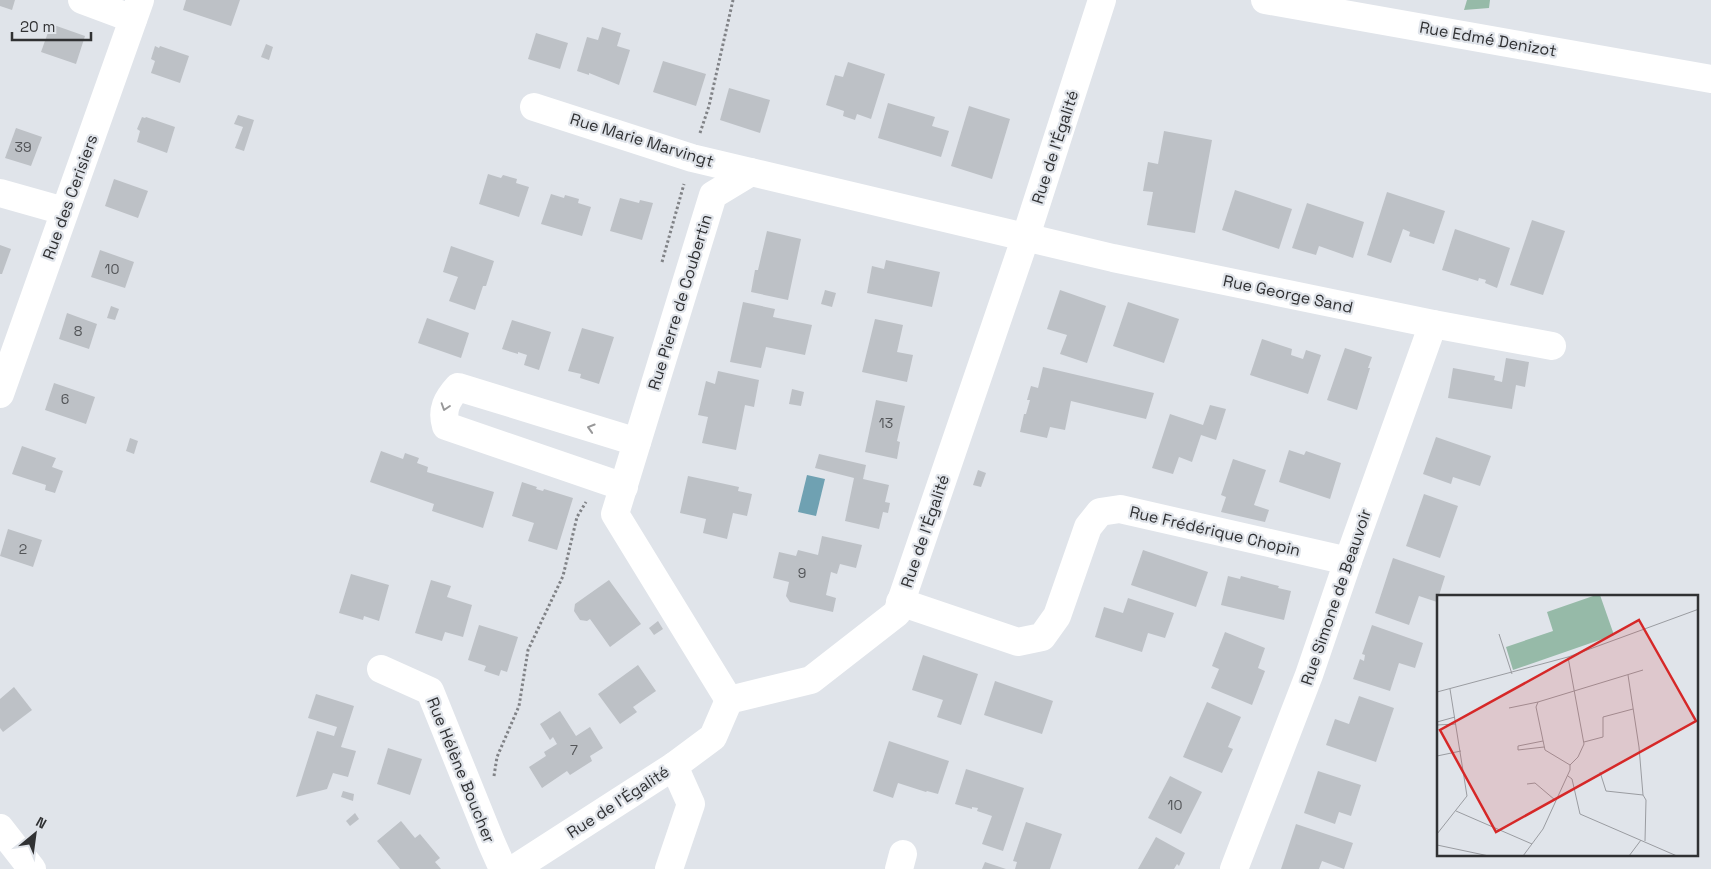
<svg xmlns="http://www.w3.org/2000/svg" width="1711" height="869" font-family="'Space Grotesk',sans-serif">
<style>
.green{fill:#96baa8}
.water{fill:#6fa1b2}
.building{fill:#bdc1c6}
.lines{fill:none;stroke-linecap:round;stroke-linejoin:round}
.path{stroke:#808286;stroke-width:3;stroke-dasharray:2.5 2.5;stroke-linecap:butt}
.minor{stroke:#fff;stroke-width:28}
.oneway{stroke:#989899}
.labels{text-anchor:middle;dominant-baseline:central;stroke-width:4.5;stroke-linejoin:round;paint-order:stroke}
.number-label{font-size:14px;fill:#535558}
.street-label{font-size:16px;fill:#303133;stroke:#e0e4ea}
.inset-road{fill:none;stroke:#9a9ca1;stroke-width:1}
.view{fill:#d62828;fill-opacity:0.15;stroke:#d62828;stroke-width:2.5}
.inset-edge{fill:none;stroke:#303133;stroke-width:2.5}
</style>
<rect width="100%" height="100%" fill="#e0e4ea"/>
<polygon class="green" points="1467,0 1490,0 1489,8 1464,10"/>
<polygon class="water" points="807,475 825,479 816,516 798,512"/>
<g class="building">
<polygon points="0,0 15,0 12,10 0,6"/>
<polygon points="186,0 240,0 231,26 183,10"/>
<polygon points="51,24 85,36 76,64 41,52"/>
<polygon points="602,27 621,33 617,46 630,50 619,85 589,73 589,75 577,71 587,37 598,40"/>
<polygon points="536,33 568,43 560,69 528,59"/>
<polygon points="266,44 273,47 269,60 261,57"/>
<polygon points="155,46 159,48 160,46 189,56 180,83 151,73 155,61 151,59"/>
<polygon points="663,61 706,74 696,106 653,92"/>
<polygon points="848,62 885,74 871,119 857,114 855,120 843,116 844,111 826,105 835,75 843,77"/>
<polygon points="729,88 770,100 760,133 720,120"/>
<polygon points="888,103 935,117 932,126 949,131 941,157 878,138"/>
<polygon points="969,106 1010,119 992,179 951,166"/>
<polygon points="238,115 254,120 244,151 235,148 243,127 234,124"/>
<polygon points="142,117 145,118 146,117 175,127 167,153 137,142 140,131 137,129"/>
<polygon points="16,128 42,137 31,166 5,158"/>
<polygon points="1164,131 1212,140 1195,233 1147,225 1153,192 1143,191 1148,162 1158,164"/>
<polygon points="488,174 501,178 503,175 517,179 516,183 529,187 519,217 479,204"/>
<polygon points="114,179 148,191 138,218 105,206"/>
<polygon points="1235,190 1292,209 1279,249 1222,230"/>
<polygon points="1387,192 1445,211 1434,244 1409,236 1410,232 1403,229 1391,263 1367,255"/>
<polygon points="551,194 564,198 565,195 579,199 578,203 591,207 582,236 541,224"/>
<polygon points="620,198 639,203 640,200 653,203 642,240 610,231"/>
<polygon points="1307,203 1364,222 1353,258 1319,246 1316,255 1292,248"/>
<polygon points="1532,220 1565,231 1543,295 1510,285"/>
<polygon points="1455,229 1510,248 1497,288 1485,283 1486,280 1479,278 1478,281 1442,270"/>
<polygon points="767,231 801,239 788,300 751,292 755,270 758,270"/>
<polygon points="0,245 11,249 2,274 0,274"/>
<polygon points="451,246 494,261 486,286 483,286 475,310 449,301 458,277 443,272"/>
<polygon points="100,250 134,262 125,288 91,277"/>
<polygon points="886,260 940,272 932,307 867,293 872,266 884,269"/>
<polygon points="825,290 836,293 832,307 821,304"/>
<polygon points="1060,290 1106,306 1087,363 1060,354 1067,335 1047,329"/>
<polygon points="743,302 775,309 773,317 812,325 805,355 766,347 761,368 730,362"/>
<polygon points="1128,302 1179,319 1164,363 1113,346"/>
<polygon points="111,306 119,309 115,320 107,318"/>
<polygon points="67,313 97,324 89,349 59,339"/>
<polygon points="427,318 469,333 461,358 418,343"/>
<polygon points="875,319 903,325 897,352 913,355 907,382 862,372"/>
<polygon points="512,320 551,332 539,370 524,365 527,355 518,352 518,354 502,349"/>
<polygon points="582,328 614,337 599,384 580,378 581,374 568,371"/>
<polygon points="1262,339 1292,349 1291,355 1303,359 1306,350 1321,355 1308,394 1250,375"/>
<polygon points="1345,348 1372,357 1368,368 1370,368 1357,410 1327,400"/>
<polygon points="1506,358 1529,362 1525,387 1516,385 1512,409 1448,398 1453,368 1495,376 1494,380 1502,382"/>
<polygon points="1043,367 1154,393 1146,419 1071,401 1065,430 1050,427 1047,438 1020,432 1024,414 1026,414 1030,400 1027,400 1031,386 1038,388"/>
<polygon points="718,371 759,380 754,407 745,405 736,450 702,443 708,417 698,415 706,381 715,384"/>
<polygon points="54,383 95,397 86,424 45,410"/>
<polygon points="792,389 804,392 801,406 789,404"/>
<polygon points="876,400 905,406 897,441 900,442 897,459 865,452"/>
<polygon points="1210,405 1226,409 1216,440 1201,435 1192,462 1179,457 1173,474 1152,468 1170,414 1203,425"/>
<polygon points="1436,437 1491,456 1480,486 1453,477 1451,484 1423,474"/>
<polygon points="130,438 138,441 134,454 126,451"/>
<polygon points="22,446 56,458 52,467 63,471 55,493 45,490 46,485 12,474"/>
<polygon points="1289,450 1304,455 1306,451 1341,463 1330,499 1279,482"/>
<polygon points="381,451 403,459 405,453 419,458 417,463 428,467 427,472 494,492 483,528 432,511 434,504 370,482"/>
<polygon points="819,454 866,465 863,479 889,485 885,502 890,503 888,513 883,512 879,529 845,521 854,478 815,468"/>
<polygon points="1233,459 1266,470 1254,505 1269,510 1265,522 1221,512 1226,497 1221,495"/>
<polygon points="978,470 986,473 981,487 973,485"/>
<polygon points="688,476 739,487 738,491 752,494 747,516 733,513 727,539 703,533 706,519 680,513"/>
<polygon points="522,482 537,487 536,489 543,491 544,489 573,498 557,550 528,541 534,523 512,516"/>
<polygon points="1424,494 1458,506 1440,558 1406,546"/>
<polygon points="8,529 42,540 33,567 0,556"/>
<polygon points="822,536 862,545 856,568 840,564 837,574 831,572 826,595 836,598 833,612 790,602 786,596 789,582 773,578 779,552 796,556 798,550 818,555"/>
<polygon points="1143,550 1208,572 1196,607 1131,585"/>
<polygon points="1393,558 1445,576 1437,602 1419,596 1409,625 1375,613"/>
<polygon points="351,574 389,585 379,621 364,616 363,620 339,613"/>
<polygon points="1228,576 1240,579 1241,576 1279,586 1278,588 1291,591 1284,620 1221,605"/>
<polygon points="431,580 451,586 447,597 472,605 463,637 445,632 442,641 415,633"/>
<polygon points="609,580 641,624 610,647 590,619 587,621 580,620 574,611 575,604"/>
<polygon points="1128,598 1174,613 1165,638 1148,633 1142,652 1095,637 1104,607 1123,613"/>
<polygon points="658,621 663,629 654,635 649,628"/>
<polygon points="479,625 518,637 507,672 501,670 499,676 484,671 486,666 468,660"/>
<polygon points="1372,625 1423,643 1415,668 1399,663 1390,691 1353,679 1360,659 1364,661 1365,655 1362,654"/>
<polygon points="1225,632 1265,648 1258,668 1265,671 1252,705 1211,688 1219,669 1212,666"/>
<polygon points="923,655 978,674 961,725 937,717 943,700 912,690"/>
<polygon points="638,665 656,691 633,707 637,712 620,724 598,694"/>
<polygon points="995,681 1053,701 1042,734 984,715"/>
<polygon points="14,687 32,710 3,732 0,728 0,699"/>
<polygon points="316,694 354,706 341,747 356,751 348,777 333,773 327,789 296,797 317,731 334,736 337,727 308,718"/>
<polygon points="1359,696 1394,708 1376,762 1326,745 1335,719 1349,724"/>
<polygon points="1207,702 1241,717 1228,747 1233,749 1222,773 1183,757"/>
<polygon points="560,711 576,736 590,727 603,748 590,756 592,761 570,775 567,771 542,788 529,767 546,756 544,752 557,744 553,737 550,740 540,724"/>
<polygon points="889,741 949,761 938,794 927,791 926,792 898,783 893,798 873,791"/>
<polygon points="388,748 422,759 410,795 377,784"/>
<polygon points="966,769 1024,788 1003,851 982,844 992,816 977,811 978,808 972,807 972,809 955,804"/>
<polygon points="1318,771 1361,785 1351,816 1339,812 1335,824 1304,813"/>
<polygon points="1170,776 1202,792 1181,834 1148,818"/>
<polygon points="343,791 354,794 353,801 341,797"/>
<polygon points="355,813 359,819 350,826 346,821"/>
<polygon points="401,821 415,838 420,834 440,858 435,862 441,869 400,869 377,841"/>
<polygon points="1026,822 1062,834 1050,869 1015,869 1017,862 1013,861"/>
<polygon points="1296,824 1353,843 1344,869 1322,861 1319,869 1281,869"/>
<polygon points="1156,837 1185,853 1179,866 1177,864 1174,869 1138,869"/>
<polygon points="985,862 1006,869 982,869"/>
</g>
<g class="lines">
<g class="path">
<polyline points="700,133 709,106 733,0"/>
<polyline points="662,262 684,184"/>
<polyline points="494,776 497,757 519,706 528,650 563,576 577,517 586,502"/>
</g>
<g class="minor">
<polyline points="82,0 133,19"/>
<polyline points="1265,0 1711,79"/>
<polyline points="534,107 692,158 751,172"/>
<polyline points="0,193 64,211"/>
<polyline points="0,394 140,0"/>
<path d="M624,487L446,426C441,410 447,399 458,387L637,442"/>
<polyline points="900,602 1018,642 1042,637 1057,616 1088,527 1100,512 1120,509 1348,561"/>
<polyline points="381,669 430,691 491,842 503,869"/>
<polyline points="729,700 615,514 713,195 751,172 1113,258 1433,324 1552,346"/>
<polyline points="0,828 32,869"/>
<polyline points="514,869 674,766 713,737 729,700 811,680 897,613 1026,236 1102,0"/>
<polyline points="669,869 691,804 674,766"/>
<polyline points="899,869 903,854"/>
<polyline points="1234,869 1309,675 1348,561 1433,324"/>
</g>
</g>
<defs><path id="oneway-chevron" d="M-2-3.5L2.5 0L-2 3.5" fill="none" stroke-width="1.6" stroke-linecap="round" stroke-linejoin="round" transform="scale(1.25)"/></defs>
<g class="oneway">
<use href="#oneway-chevron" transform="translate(445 407) rotate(108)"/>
<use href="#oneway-chevron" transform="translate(591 428) rotate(-163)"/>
</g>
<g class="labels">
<g class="number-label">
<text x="23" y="147">39</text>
<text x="112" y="269">10</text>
<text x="78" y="331">8</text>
<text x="65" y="399">6</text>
<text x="886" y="423">13</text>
<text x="23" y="549">2</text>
<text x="802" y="573">9</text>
<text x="574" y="750">7</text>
<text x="1175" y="805">10</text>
</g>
<g class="street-label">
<text transform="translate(1488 39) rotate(10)">Rue Edmé Denizot</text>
<text transform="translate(642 140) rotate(17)">Rue Marie Marvingt</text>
<text transform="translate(1055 147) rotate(-72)">Rue de l'Égalité</text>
<text transform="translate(70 197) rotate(-70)">Rue des Cerisiers</text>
<text transform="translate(1288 294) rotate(12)">Rue George Sand</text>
<text transform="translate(680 302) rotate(-73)">Rue Pierre de Coubertin</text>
<text transform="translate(925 531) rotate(-71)">Rue de l'Égalité</text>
<text transform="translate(1215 531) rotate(13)">Rue Frédérique Chopin</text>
<text transform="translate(1336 597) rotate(-71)">Rue Simone de Beauvoir</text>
<text transform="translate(461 770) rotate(68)">Rue Hélène Boucher</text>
<text transform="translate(618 802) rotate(-33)">Rue de l'Égalité</text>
</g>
</g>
<g transform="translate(1437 595)">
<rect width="261" height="261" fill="#e0e4ea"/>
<path d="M159,0H163L177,40L76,75L69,52L116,36L110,17Z" fill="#96baa8"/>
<path class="inset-road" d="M62,39L75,79M191,80L202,152L206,200L209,205L208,246M0,97L131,62L262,14M72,113L101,107M0,127L18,122M0,130L19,129M106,146L81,151V155L107,152M147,147L166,142V122L196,114M0,161L24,156M133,170L108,155L99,112L101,107L206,75M163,177L169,196L206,200M131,181L135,184L143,219L240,261M90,189L98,188L118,205M19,216L95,249M0,239L30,201L13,94M0,250L52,261M86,261L106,234L133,175V170L141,162L147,149L131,62M192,261L204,245"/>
<path class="view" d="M202,25L259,126L59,237L3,135Z"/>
<rect width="261" height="261" class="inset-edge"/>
</g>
<g transform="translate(35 834) rotate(29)" stroke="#e0e4ea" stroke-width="4" paint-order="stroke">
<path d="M0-4L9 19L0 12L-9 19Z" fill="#303133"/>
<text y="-8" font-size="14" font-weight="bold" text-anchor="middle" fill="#303133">N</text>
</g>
<path d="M12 32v8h79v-8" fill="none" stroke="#303133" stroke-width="2.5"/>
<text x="20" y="32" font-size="15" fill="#303133" stroke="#e0e4ea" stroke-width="4" paint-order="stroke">20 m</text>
</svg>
